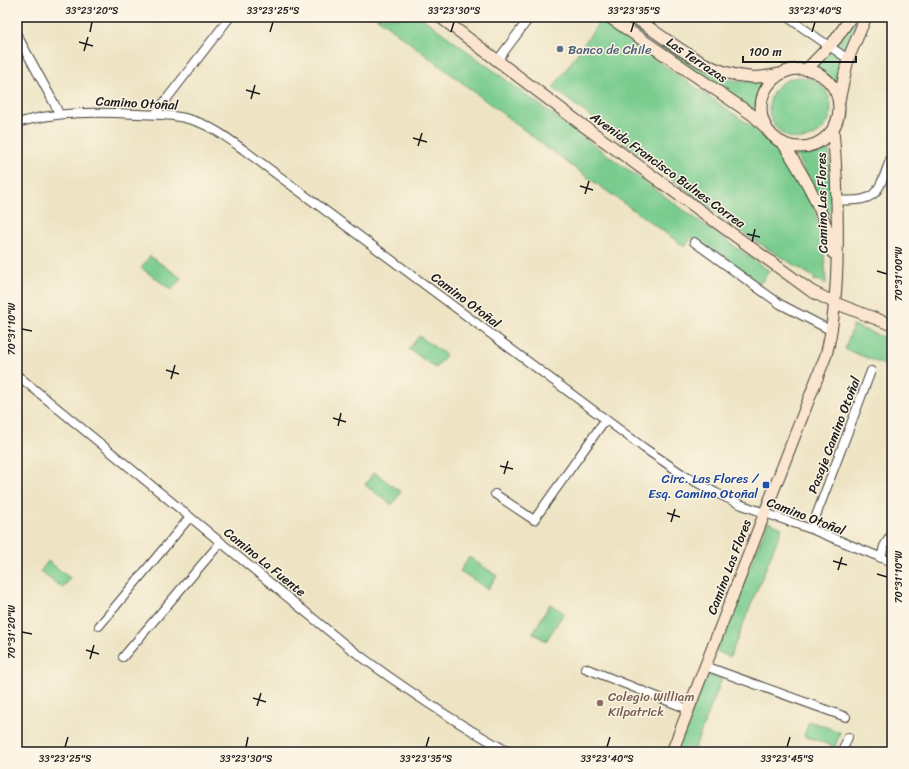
<svg xmlns="http://www.w3.org/2000/svg" width="909" height="769" font-family="Sriracha,sans-serif">
<style>
.green{fill:#79cc8e;stroke:#4a7455}
.lines{fill:none;stroke-linecap:round;stroke-linejoin:round}
.street-casing{stroke:#3c3a35;stroke-width:10}
.secondary-casing{stroke:#3c3a35;stroke-width:13}
.street{stroke:#fff;stroke-width:8}
.secondary{stroke:#fbe5cf;stroke-width:11}
.ticks{fill:none;stroke:#1c1c1c;stroke-width:1.5}
.service-dot{fill:#5c6f8a;stroke:#fcf5e5;stroke-width:1.5}
.transit-dot{fill:#1a4fb4;stroke:#fcf5e5;stroke-width:1.5}
.education-dot{fill:#8d6e63;stroke:#fcf5e5;stroke-width:1.5}
.labels{text-anchor:middle;dominant-baseline:central;stroke-width:3;stroke-linejoin:round;paint-order:stroke}
.service-label{font-size:13px;fill:#4e5e75;stroke:#fcf5e5;text-anchor:start}
.street-label{font-size:13px;fill:#1c1c1c;stroke:#fcf5e5}
.transit-label{font-size:13px;fill:#164399;stroke:#fcf5e5;text-anchor:end}
.education-label{font-size:13px;fill:#785e54;stroke:#fcf5e5;text-anchor:start}
.neatline{fill:none;stroke:#1c1c1c;stroke-width:1.5}
.ticks-label{font-size:10px;text-anchor:middle;fill:#1c1c1c}
</style>
<rect width="100%" height="100%" fill="#fcf5e5"/>
<filter id="ink" filterUnits="userSpaceOnUse"><feTurbulence type="fractalNoise" baseFrequency=".025" numOctaves="2"/><feDisplacementMap in="SourceGraphic" scale="8" xChannelSelector="R" yChannelSelector="G"/><feConvolveMatrix kernelMatrix="1 2 1 2 8 2 1 2 1" color-interpolation-filters="sRGB"/></filter>
<filter id="wash" filterUnits="userSpaceOnUse"><feTurbulence type="fractalNoise" baseFrequency=".012" numOctaves="4" result="noise"/><feDisplacementMap in="SourceGraphic" scale="16" xChannelSelector="R" yChannelSelector="G"/><feGaussianBlur stdDeviation="0.9" result="paint"/><feColorMatrix in="noise" values="0 0 0 0 0 0 0 0 0 0 0 0 0 0 0 0 0 1.4 0 .05"/><feComposite in="paint" operator="in"/></filter>
<g filter="url(#wash)">
<rect width="100%" height="100%" fill="#eee4c4"/>
<g class="green">
<polygon points="376,17 421,17 628,170 769,271 761,283 692,237 685,247 562,159"/>
<path d="M616,17H626L700,68L720,76L736,81L766,82C759,92 757,99 757,111L754,112Z"/>
<polygon points="854,17 861,17 843,62 838,81 834,81 824,72 814,69"/>
<polygon points="600,21 757,130 791,164 814,206 824,250 826,282 825,284 821,281 813,280 815,278 741,232 553,88"/>
<circle cx="800" cy="108" r="31"/>
<polygon points="829,141 832,213 826,213 794,151 810,152"/>
<polygon points="150,256 181,278 172,290 141,268"/>
<polygon points="853,325 892,341 892,368 845,349"/>
<polygon points="419,336 446,355 436,368 409,349"/>
<polygon points="374,472 401,492 392,505 365,485"/>
<polygon points="768,522 782,528 730,657 716,651"/>
<polygon points="469,557 497,576 488,589 460,571"/>
<polygon points="48,561 70,578 63,588 40,572"/>
<polygon points="550,604 564,613 546,641 533,633"/>
<polygon points="706,673 722,679 693,752 675,752"/>
<polygon points="809,721 840,732 835,747 804,736"/>
</g>
</g>
<g filter="url(#ink)">
<g class="lines">
<defs>
<g id="street">
<polyline points="787,17 848,59"/>
<polyline points="17,35 54,103 59,114"/>
<polyline points="497,61 530,17"/>
<polyline points="155,114 230,17"/>
<path d="M17,123C57,111 96,112 138,114C157,115 175,114 195,121C213,127 229,139 244,150L644,448L685,476L716,493L742,505L811,529L892,562"/>
<path d="M837,200C880,204 878,190 892,155"/>
<polyline points="694,242 780,304 832,331"/>
<path d="M17,375L347,646C399,685 452,721 509,752"/>
<polyline points="495,494 534,520 605,420"/>
<polyline points="811,529 871,371"/>
<polyline points="881,558 884,546 892,533"/>
<polyline points="99,626 190,517"/>
<polyline points="123,657 221,542"/>
<polyline points="705,666 846,717"/>
<polyline points="585,668 688,709"/>
<polyline points="842,752 848,737"/>
</g>
<g id="secondary">
<polyline points="440,17 581,124 811,291 835,303 892,325"/>
<polyline points="609,17 754,116 764,126"/>
<path d="M634,17C670,41 706,74 750,77C760,78 769,76 778,74"/>
<circle cx="800" cy="108" r="39"/>
<polyline points="807,69 836,39 851,17"/>
<polyline points="839,101 848,59 866,17"/>
<path d="M783,143C805,178 825,211 833,253"/>
<path d="M672,752L826,355C834,325 836,295 837,264C838,219 837,174 833,129"/>
</g>
</defs>
<use href="#street" class="street-casing"/>
<use href="#secondary" class="secondary-casing"/>
<use href="#street" class="street"/>
<use href="#secondary" class="secondary"/>
</g>
</g>
<path class="ticks" d="M90,32L92,22M270,32L273,22M451,32L454,22M631,32L634,22M812,32L815,22M79,42L93,46M84,51L88,37M246,90L260,94M251,99L255,85M413,138L427,142M418,146L422,133M580,186L593,190M585,194L589,181M747,234L760,237M752,242L755,229M877,271L887,274M22,329L32,331M166,370L179,374M171,379L175,365M333,418L346,422M338,426L341,413M500,466L513,469M504,474L508,461M667,513L680,517M671,522L675,509M833,561L847,565M838,570L842,557M877,574L887,577M22,632L32,634M86,650L99,654M90,659L94,645M253,698L266,702M257,706L261,693M65,747L68,737M246,747L248,737M426,747L429,737M607,747L610,737M787,747L790,737"/>
<circle class="service-dot" cx="560" cy="49" r="4"/>
<rect class="transit-dot" x="762" y="481" width="8" height="8" rx="2"/>
<circle class="education-dot" cx="600" cy="703" r="4"/>
<g class="labels">
<g class="service-label">
<text x="568" y="49">Banco de Chile</text>
</g>
<g class="street-label">
<text transform="translate(697 60) rotate(34)">Las Terrazas</text>
<text transform="translate(137 103) rotate(3)">Camino Otoñal</text>
<text transform="translate(668 170) rotate(36)">Avenida Francisco Bulnes Correa</text>
<text transform="translate(822 203) rotate(-91)">Camino Las Flores</text>
<text transform="translate(466 300) rotate(37)">Camino Otoñal</text>
<text transform="translate(834 435) rotate(-69)">Pasaje Camino Otoñal</text>
<text transform="translate(806 516) rotate(21)">Camino Otoñal</text>
<text transform="translate(265 562) rotate(39)">Camino La Fuente</text>
<text transform="translate(729 567) rotate(-69)">Camino Las Flores</text>
</g>
<g class="transit-label">
<text x="758" y="478">Circ. Las Flores /<tspan x="758" dy="15">Esq. Camino Otoñal</tspan></text>
</g>
<g class="education-label">
<text x="608" y="696">Colegio William<tspan x="608" dy="15">Kilpatrick</tspan></text>
</g>
</g>
<rect width="909" height="769" fill="none" stroke="#fcf5e5" stroke-width="44"/>
<path d="M743 56v6h113v-6" fill="none" stroke="#1c1c1c" stroke-width="2"/>
<text x="749" y="56" font-size="12" fill="#1c1c1c" stroke="#fcf5e5" stroke-width="3" paint-order="stroke">100 m</text>
<rect x="22" y="22" width="865" height="725" class="neatline"/>
<g class="ticks-label">
<text x="92" y="14">33°23'20"S</text>
<text x="273" y="14">33°23'25"S</text>
<text x="454" y="14">33°23'30"S</text>
<text x="634" y="14">33°23'35"S</text>
<text x="815" y="14">33°23'40"S</text>
<text transform="translate(898 274) rotate(-90)" y="4">70°31'00"W</text>
<text transform="translate(11 329) rotate(-90)" y="4">70°31'10"W</text>
<text transform="translate(898 577) rotate(-90)" y="4">70°31'10"W</text>
<text transform="translate(11 632) rotate(-90)" y="4">70°31'20"W</text>
<text x="65" y="762">33°23'25"S</text>
<text x="246" y="762">33°23'30"S</text>
<text x="426" y="762">33°23'35"S</text>
<text x="607" y="762">33°23'40"S</text>
<text x="787" y="762">33°23'45"S</text>
</g>
</svg>
